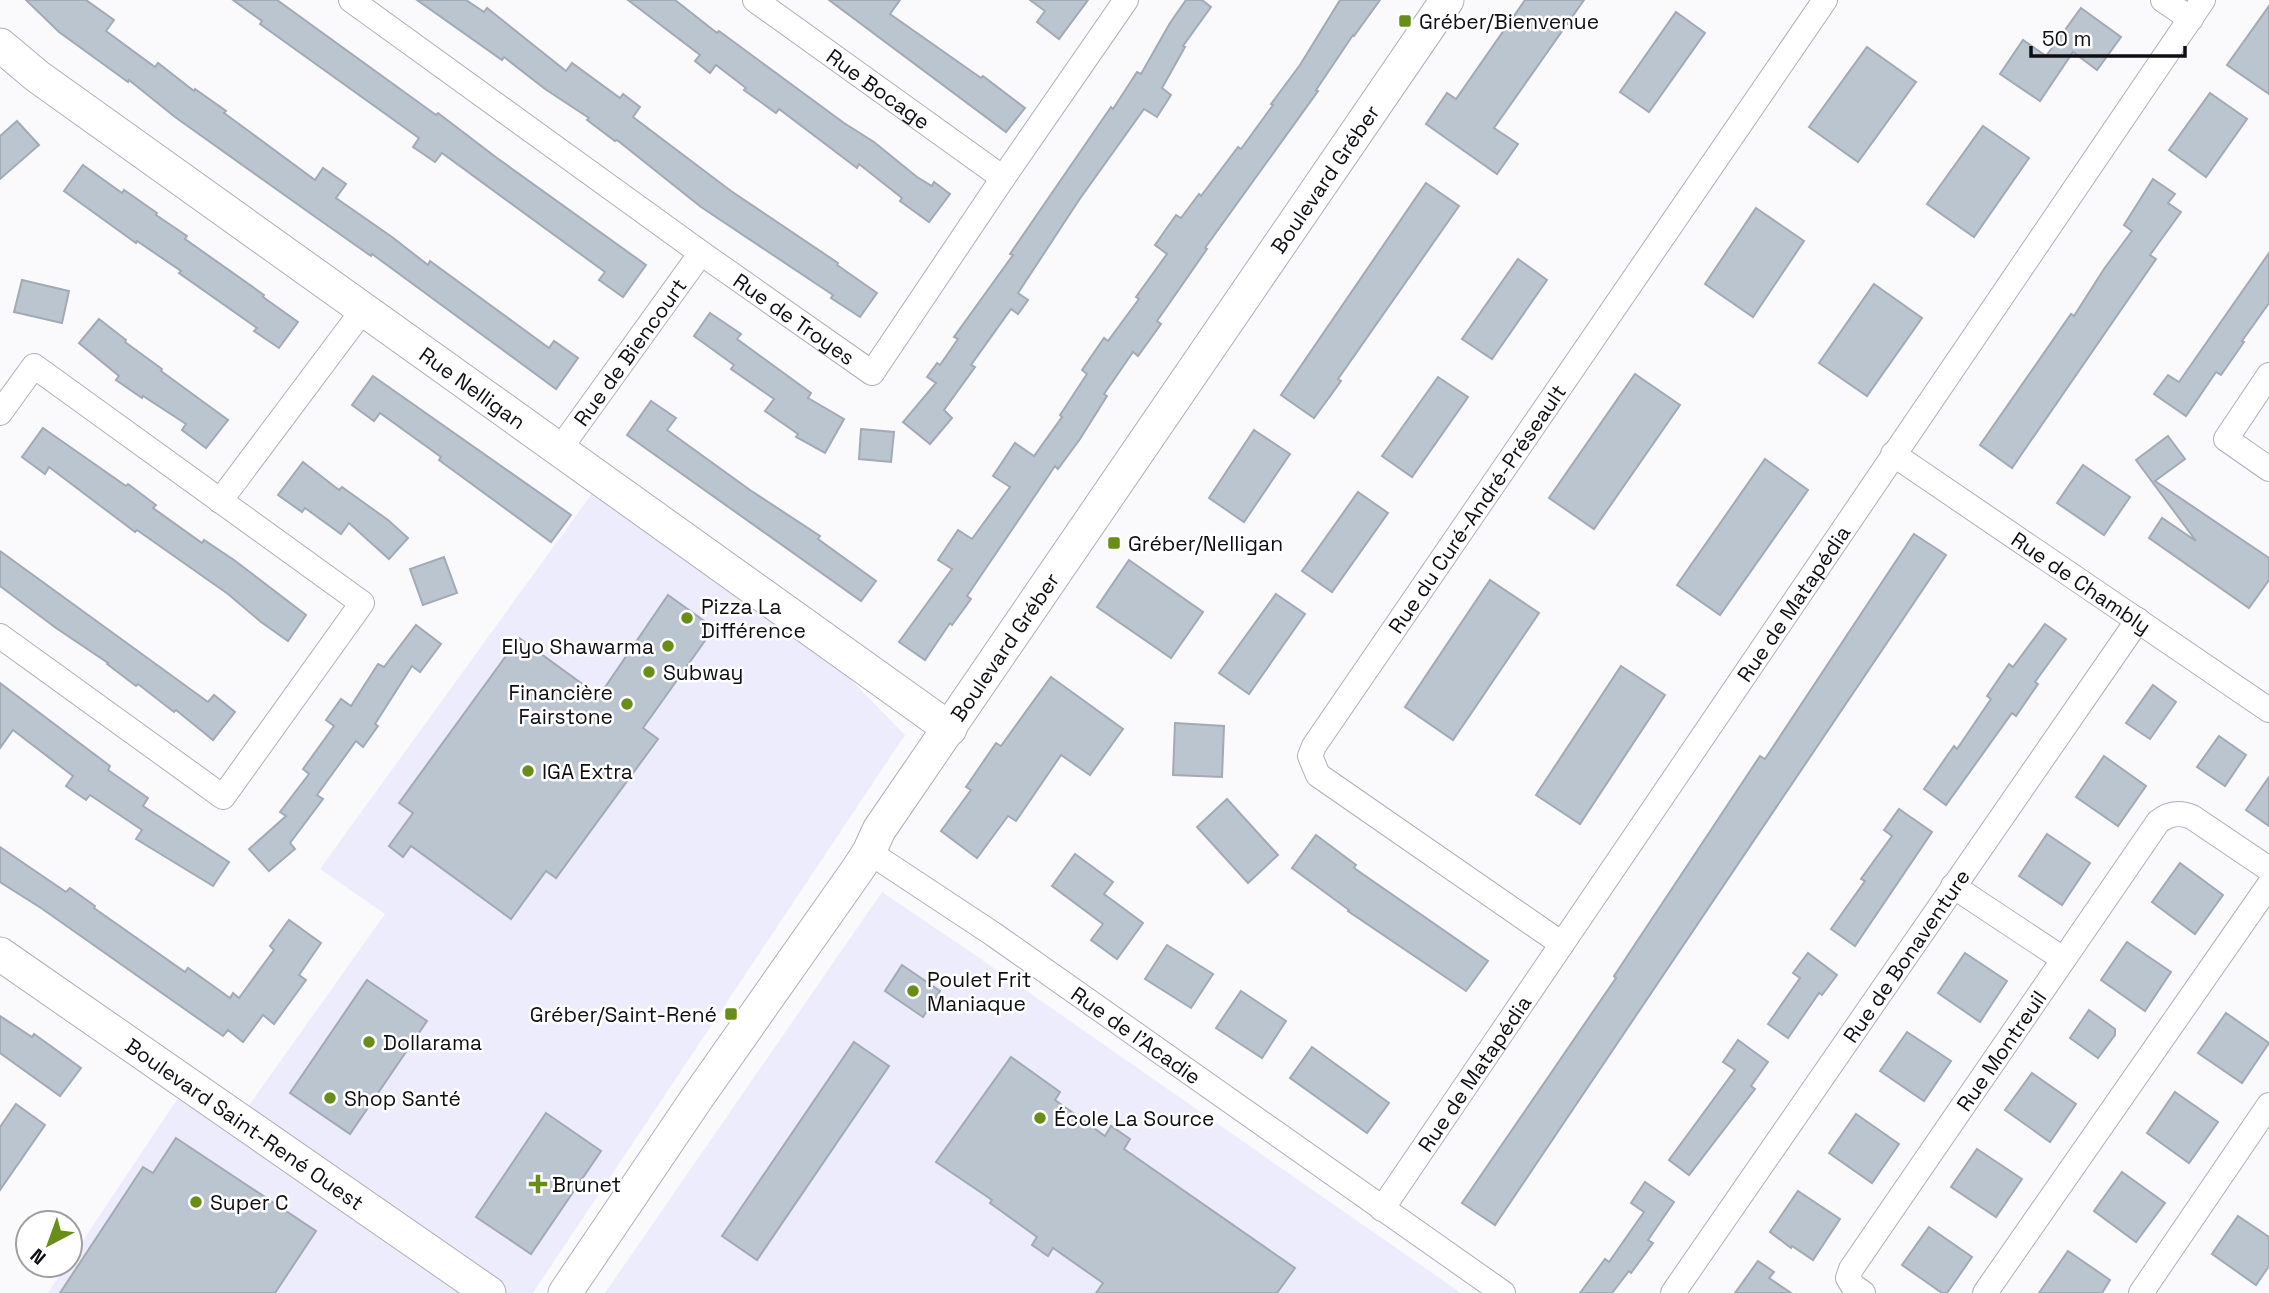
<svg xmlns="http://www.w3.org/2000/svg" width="2269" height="1293" font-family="'Space Grotesk',sans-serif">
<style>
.built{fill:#ececfd}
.building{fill:#bbc5d0;stroke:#a1aab5;stroke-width:2}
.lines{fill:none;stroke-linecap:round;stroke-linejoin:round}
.street-casing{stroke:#aeaebc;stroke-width:26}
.secondary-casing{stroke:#aeaebc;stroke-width:35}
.street{stroke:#fff;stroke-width:24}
.secondary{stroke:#fff;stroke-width:33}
.poi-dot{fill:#688d18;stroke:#fff;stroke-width:2.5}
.labels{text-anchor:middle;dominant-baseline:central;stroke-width:5;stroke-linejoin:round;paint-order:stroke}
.poi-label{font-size:21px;fill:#0e0e13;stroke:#fff;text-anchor:start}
.street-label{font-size:21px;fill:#0e0e13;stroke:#fff}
</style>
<rect width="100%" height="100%" fill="#fafafd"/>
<g class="built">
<polygon points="601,481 782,609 905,735 533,1293 48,1293 66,1265 70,1265 70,1260 188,1083 240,1118 385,914 320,869"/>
<polygon points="882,892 978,957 1461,1293 605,1293"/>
</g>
<g class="building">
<polygon points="26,0 86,0 114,20 106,31 155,67 158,63 194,91 195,89 226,111 224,113 315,180 323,168 346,184 336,198 392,237 428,265 430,261 549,348 554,341 578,358 556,389 372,254 371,256 314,216 175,117 129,80 128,82 59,32"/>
<polygon points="233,0 277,0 436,115 438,113 497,158 646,265 623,297 599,280 605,272 442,153 435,162 413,147 419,138 260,24 262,21"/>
<polygon points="417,0 466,0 484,12 487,8 566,71 572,63 620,98 623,94 640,107 633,117 731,191 838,263 837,265 877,293 860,317 831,298 833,295 701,207 617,140 615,141 587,120 589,118 545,89 504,57 502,60"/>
<polygon points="628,0 675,0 717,33 719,31 844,123 874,142 917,177 932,186 934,182 950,194 929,222 900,201 902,198 859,164 857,168 779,109 776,113 744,90 746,88 716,65 710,73 695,61 700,55"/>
<polygon points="829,0 900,0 890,14 981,78 983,76 1025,108 1006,132"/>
<polygon points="1030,0 1088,0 1059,39 1037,22 1045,11"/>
<polygon points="1186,0 1202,0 1211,7 1183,46 1185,47 1162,88 1171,95 1157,117 1144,109 1079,200 1018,293 1028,300 1018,314 1011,309 971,365 975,367 944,410 952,418 930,444 903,422 936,383 927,377 937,363 940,365 958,339 954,337 1013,255 1010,254 1111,107 1113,109 1137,72 1141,74 1170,23"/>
<polygon points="1340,0 1380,0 1354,36 1353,35 1316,90 1318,91 1205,248 1207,249 1157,321 1161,324 1138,356 1133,352 1104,394 1107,396 1080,439 1058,469 1055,466 967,596 971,599 952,625 950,623 925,660 899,642 952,569 938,560 958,530 972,539 1010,487 993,476 1015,443 1034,456 1062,417 1060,415 1087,374 1082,370 1104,338 1108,341 1139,299 1136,297 1167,254 1155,245 1176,215 1181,218 1199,194 1201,196 1238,147 1241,149 1273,105 1271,104 1300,65"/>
<polygon points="1525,0 1584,0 1494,128 1518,144 1497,174 1426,124 1447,93 1456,99"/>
<polygon points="2269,6 2269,94 2227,65"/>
<polygon points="2081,8 2121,37 2097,70 2073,52 2040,101 2000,74 2023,40 2046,56"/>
<polygon points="1676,12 1705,33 1649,112 1620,92"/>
<polygon points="1867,47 1916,82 1858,162 1809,127"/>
<polygon points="2210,93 2247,119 2206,177 2169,150"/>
<polygon points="17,121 39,145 0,179 0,136"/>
<polygon points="1983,126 2029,158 1974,237 1927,204"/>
<polygon points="83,165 122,193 124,190 157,213 156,215 187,236 185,239 264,295 263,297 298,322 279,348 254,331 257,328 179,273 181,271 137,241 136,243 64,191"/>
<polygon points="2153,179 2175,194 2168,203 2181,212 2150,255 2156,259 2012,468 1980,445 2071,314 2074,316 2104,269 2132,231 2124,225"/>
<polygon points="1426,183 1459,206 1338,379 1341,381 1314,418 1281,395"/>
<polygon points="1756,208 1804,241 1753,317 1705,284"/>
<polygon points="2269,253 2269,303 2242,341 2244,342 2221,375 2216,372 2186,416 2154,394 2168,375 2179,382"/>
<polygon points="1518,259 1547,280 1492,359 1462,339"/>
<polygon points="22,280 69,291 62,323 14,312"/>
<polygon points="1874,284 1922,318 1867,396 1819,363"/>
<polygon points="710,313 741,334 737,339 811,393 808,398 844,419 825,453 796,437 798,434 765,411 774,399 731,369 734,365 694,336"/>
<polygon points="99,319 126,340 125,342 162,369 161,371 228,420 206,448 182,430 186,424 143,396 142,398 116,380 119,376 79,343"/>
<polygon points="1635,374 1680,405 1594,529 1549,498"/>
<polygon points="373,376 571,515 551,542 439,460 441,457 380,413 374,421 352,405"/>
<polygon points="1438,377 1468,397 1412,477 1382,456"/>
<polygon points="651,401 676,418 667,430 750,490 820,536 818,539 876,581 861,601 627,435"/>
<polygon points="43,428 126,486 128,484 156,505 153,508 202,543 204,540 234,560 306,615 288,641 261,622 228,594 137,530 135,532 49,467 45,474 22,457"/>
<polygon points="861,429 894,432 891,462 859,459"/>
<polygon points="1254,430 1290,454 1244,522 1209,498"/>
<polygon points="2168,436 2185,459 2155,481 2269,558 2269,580 2249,608 2149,538 2162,518 2196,541 2136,460"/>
<polygon points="1765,459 1808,490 1720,615 1677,585"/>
<polygon points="303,462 339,490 342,487 388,520 408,538 389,559 349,523 341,534 305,508 302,512 278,495"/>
<polygon points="2083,465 2130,497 2104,535 2057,503"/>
<polygon points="1358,492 1388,513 1332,592 1302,571"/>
<polygon points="1914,534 1946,555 1495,1225 1462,1203 1616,978 1614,976 1760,756 1765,759"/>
<polygon points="0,551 208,702 214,695 235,712 213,740 176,710 174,712 138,684 136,686 107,664 108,663 56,628 0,586"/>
<polygon points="444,557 457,593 423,605 410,569"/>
<polygon points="1129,560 1203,612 1171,658 1097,607"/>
<polygon points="1490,580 1539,613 1453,740 1405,707"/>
<polygon points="1276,594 1305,614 1249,694 1219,673"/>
<polygon points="668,595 714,628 643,728 658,739 556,878 546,871 511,919 411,846 403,857 389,846 413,813 399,803 519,638 599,696"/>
<polygon points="2045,624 2066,639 2035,682 2038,684 2016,716 2012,713 1946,805 1924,789 1954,746 1957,749 1991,699 1987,696 2009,664 2013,667"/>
<polygon points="416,625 441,644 420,672 412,666 375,724 378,726 363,747 356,741 317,795 323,799 290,843 295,849 269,871 249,849 286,816 280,812 309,774 303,769 334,726 326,720 341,699 351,706 378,664 384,667"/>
<polygon points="1621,666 1665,695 1580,824 1536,795"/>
<polygon points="1051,677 1123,729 1090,775 1061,755 1016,821 1008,816 977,858 941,831 971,790 966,787 996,743 1001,746"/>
<polygon points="0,683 110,766 108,770 148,798 143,806 229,862 213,886 136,839 142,830 90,795 86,800 66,786 73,776 13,730 0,748"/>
<polygon points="2153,685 2176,702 2150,739 2126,723"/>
<polygon points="1175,723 1224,726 1222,777 1173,775"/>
<polygon points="2219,736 2246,755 2225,786 2197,767"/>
<polygon points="2104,756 2146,786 2118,826 2076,797"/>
<polygon points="2269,777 2269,826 2246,810"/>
<polygon points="1227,799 1278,855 1248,883 1197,827"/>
<polygon points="1899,809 1932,832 1855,946 1831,929 1865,881 1861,879 1892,836 1884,830"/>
<polygon points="2047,834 2090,863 2062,905 2019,876"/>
<polygon points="1316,835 1356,865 1354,868 1488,961 1466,991 1348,911 1349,910 1292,868"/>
<polygon points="0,847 66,892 70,888 95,906 94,908 185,972 188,968 230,998 233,993 239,998 274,950 270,946 289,920 321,943 299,975 306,980 274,1024 263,1015 243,1042 228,1030 223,1036 41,908 0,882"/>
<polygon points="1075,854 1113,882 1104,894 1143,923 1117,959 1091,940 1103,924 1052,886"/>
<polygon points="2180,863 2223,895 2195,934 2152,902"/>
<polygon points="2127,942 2171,972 2145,1011 2101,980"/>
<polygon points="1167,945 1213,974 1191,1008 1145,979"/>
<polygon points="1808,953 1837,975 1822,995 1819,993 1788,1038 1768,1024 1800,978 1793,973"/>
<polygon points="1965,953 2007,981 1980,1022 1938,993"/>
<polygon points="902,965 940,991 923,1017 885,991"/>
<polygon points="367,980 427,1021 350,1134 290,1093"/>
<polygon points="1241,991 1286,1021 1262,1058 1216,1028"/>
<polygon points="2089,1010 2115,1029 2115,1035 2098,1058 2070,1038"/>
<polygon points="2226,1013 2269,1043 2242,1083 2198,1053"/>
<polygon points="0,1016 32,1037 34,1034 81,1068 60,1096 0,1053"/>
<polygon points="1907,1032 1951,1061 1924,1101 1880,1071"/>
<polygon points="1738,1040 1768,1062 1751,1086 1755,1089 1689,1175 1669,1160 1735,1070 1723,1062"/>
<polygon points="854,1042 889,1066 757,1260 722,1236"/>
<polygon points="1312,1047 1389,1103 1367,1133 1290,1078"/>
<polygon points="1011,1057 1060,1092 1055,1100 1105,1136 1111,1126 1130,1139 1124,1149 1295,1268 1277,1293 1096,1293 1103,1283 1053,1248 1048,1256 1032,1245 1037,1237 990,1203 992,1200 936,1162"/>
<polygon points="2032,1073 2076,1104 2050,1142 2005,1110"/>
<polygon points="2175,1092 2218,1122 2189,1163 2147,1133"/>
<polygon points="16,1104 45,1125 0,1190 0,1127"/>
<polygon points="546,1113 601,1151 531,1254 476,1217"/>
<polygon points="1856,1114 1899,1144 1872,1183 1829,1153"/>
<polygon points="176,1138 316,1231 275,1293 60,1293 143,1167 153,1173"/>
<polygon points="1977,1149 2022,1179 1996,1217 1951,1187"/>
<polygon points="2122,1172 2165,1203 2136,1242 2094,1211"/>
<polygon points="1645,1182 1674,1202 1648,1240 1653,1243 1631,1273 1629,1271 1612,1293 1580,1293 1605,1259 1609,1262 1644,1212 1631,1203"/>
<polygon points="1798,1191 1840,1219 1813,1260 1792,1246 1791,1248 1770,1232"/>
<polygon points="2238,1216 2269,1237 2269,1266 2256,1285 2212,1254"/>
<polygon points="1929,1227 1972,1257 1947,1293 1942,1293 1902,1265"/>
<polygon points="2068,1251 2110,1280 2102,1293 2039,1293"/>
<polygon points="1758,1261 1774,1272 1769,1278 1791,1293 1735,1293"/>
</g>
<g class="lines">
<defs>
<g id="street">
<path id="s1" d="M351,0L701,253L872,373L1003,178L1126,0"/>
<path id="s2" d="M755,0L1003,178"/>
<polyline points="2163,0 2191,19"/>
<polyline points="2269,375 2226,439 2269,469"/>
<polyline points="0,413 34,366 362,603 223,797 0,636"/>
<path id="s3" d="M559,450L701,253"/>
<path id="s4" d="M1893,454L2269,710"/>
<polyline points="220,501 363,310"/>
<path id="s5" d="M869,852L993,934L1503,1293"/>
<polyline points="1953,886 2063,959"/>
<path id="s6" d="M1562,944L1318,775L1310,756L1314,746L1825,0"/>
<path id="s7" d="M1382,1209L2203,0"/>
<path id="s8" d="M1673,1293L2138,620"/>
<path id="s9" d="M1863,1293L1853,1286L1848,1278L1851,1269L2158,822C2169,813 2180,812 2192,817L2269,869"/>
<polyline points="1985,1293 2269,885"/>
<polyline points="2141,1293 2269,1105"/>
</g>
<g id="secondary">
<path id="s10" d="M0,45L37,76L950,729"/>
<path id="s11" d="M0,954L489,1293"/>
<path id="s12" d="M565,1293L697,1098L858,869L869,852L879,830L1447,0"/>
</g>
</defs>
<use href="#street" class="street-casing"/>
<use href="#secondary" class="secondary-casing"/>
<use href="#street" class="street"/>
<use href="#secondary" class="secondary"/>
</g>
<g class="poi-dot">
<rect x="1398" y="14" width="14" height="14" rx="3.5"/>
<rect x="1107" y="536" width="14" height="14" rx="3.5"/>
<circle cx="687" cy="618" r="7"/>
<circle cx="668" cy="646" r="7"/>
<circle cx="649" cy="672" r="7"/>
<circle cx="627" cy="704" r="7"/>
<circle cx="528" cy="771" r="7"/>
<circle cx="913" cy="991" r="7"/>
<rect x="724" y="1007" width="14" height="14" rx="3.5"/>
<circle cx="369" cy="1042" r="7"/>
<circle cx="330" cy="1098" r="7"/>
<circle cx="1040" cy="1118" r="7"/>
<path d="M534.5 1173.5h7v7h7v7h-7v7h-7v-7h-7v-7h7z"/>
<circle cx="196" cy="1202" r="7"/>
</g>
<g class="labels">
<g class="poi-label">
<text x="1419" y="21">Gréber/Bienvenue</text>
<text x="1128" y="543">Gréber/Nelligan</text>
<text x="701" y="606">Pizza La<tspan x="701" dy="24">Différence</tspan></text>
<text x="654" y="646" text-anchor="end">Elyo Shawarma</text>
<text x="663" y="672">Subway</text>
<text x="613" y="692" text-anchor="end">Financière<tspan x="613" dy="24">Fairstone</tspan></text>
<text x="542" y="771">IGA Extra</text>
<text x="927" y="979">Poulet Frit<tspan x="927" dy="24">Maniaque</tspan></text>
<text x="717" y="1014" text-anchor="end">Gréber/Saint-René</text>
<text x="383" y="1042">Dollarama</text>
<text x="344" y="1098">Shop Santé</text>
<text x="1054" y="1118">École La Source</text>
<text x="552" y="1184">Brunet</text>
<text x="210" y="1202">Super C</text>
</g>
<g class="street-label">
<text stroke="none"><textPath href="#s2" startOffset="152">Rue Bocage</textPath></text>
<text stroke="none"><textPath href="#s12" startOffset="1349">Boulevard Gréber</textPath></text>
<text stroke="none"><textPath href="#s1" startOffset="546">Rue de Troyes</textPath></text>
<text stroke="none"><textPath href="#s3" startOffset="121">Rue de Biencourt</textPath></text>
<text stroke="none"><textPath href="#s10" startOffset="584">Rue Nelligan</textPath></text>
<text stroke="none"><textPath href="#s6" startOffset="616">Rue du Curé-André-Préseault</textPath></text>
<text stroke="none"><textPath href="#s4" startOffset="228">Rue de Chambly</textPath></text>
<text stroke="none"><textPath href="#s7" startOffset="732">Rue de Matapédia</textPath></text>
<text stroke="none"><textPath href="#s12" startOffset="782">Boulevard Gréber</textPath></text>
<text stroke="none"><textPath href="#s8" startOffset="410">Rue de Bonaventure</textPath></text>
<text stroke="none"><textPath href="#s5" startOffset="324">Rue de l'Acadie</textPath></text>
<text stroke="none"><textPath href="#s9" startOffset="296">Rue Montreuil</textPath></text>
<text stroke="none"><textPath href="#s7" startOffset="164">Rue de Matapédia</textPath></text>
<text stroke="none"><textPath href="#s11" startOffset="298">Boulevard Saint-René Ouest</textPath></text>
</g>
</g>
<g transform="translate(49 1244) rotate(221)"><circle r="33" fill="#ffffff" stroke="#9f9fa1" stroke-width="2"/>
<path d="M0-5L12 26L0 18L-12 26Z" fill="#688d18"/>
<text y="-10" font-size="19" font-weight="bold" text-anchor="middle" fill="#0e0e13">N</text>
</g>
<path d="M2031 46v10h154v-10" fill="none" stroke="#0e0e13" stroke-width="3.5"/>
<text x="2042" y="46" font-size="21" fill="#0e0e13" stroke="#ffffff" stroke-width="5" paint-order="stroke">50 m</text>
</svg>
